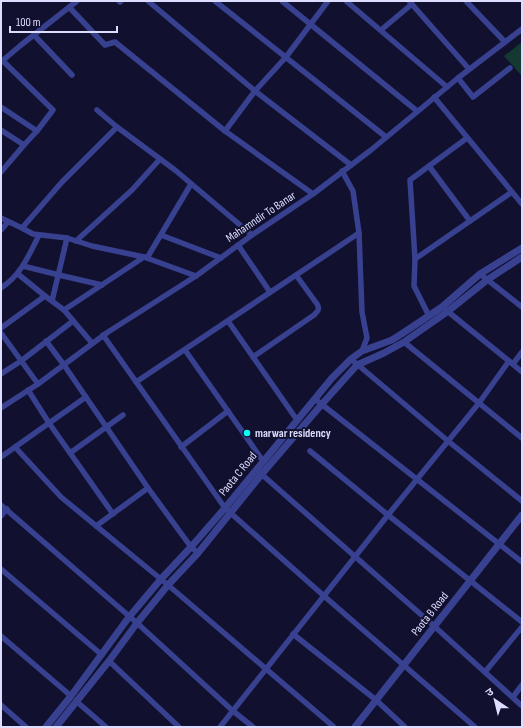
<svg xmlns="http://www.w3.org/2000/svg" width="523" height="728" font-family="'Sofia Sans Condensed','Noto Sans Devanagari',sans-serif">
<style>
.green{fill:#133932}
.lines{fill:none;stroke-linecap:round;stroke-linejoin:round}
.minor{stroke:#384190;stroke-width:5.5}
.tertiary{stroke:#384190;stroke-width:7}
.poi-dot{fill:#09fff4;stroke:#11102e;stroke-width:1.5}
.labels{text-anchor:middle;dominant-baseline:central;stroke-width:4;stroke-linejoin:round;paint-order:stroke}
.street-label{font-size:12px;fill:#dddeff;stroke:#11102e}
.poi-label{font-size:12px;font-weight:bold;fill:#dddeff;stroke:#11102e;text-anchor:start}
</style>
<rect width="100%" height="100%" fill="#11102e"/>
<polygon class="green" points="522,42 522,76 504,56"/>
<g class="lines">
<g class="minor">
<polyline points="119,1 120,2 121,1"/>
<polyline points="148,1 255,91 286,57 328,1"/>
<polyline points="215,1 386,137"/>
<polyline points="282,1 417,111"/>
<polyline points="346,1 447,87"/>
<polyline points="409,1 469,69"/>
<polyline points="466,1 505,42"/>
<polyline points="69,7 105,45 115,42 225,131"/>
<polyline points="381,30 412,4"/>
<polyline points="34,35 72,75"/>
<polyline points="3,61 53,110 37,131"/>
<polyline points="1,62 21,45 77,1"/>
<polyline points="458,78 473,97 510,68"/>
<polyline points="434,97 522,204"/>
<polyline points="1,107 37,131 24,145 1,172"/>
<polyline points="97,110 117,127"/>
<polyline points="1,130 24,145"/>
<polyline points="429,166 470,221"/>
<polyline points="342,171 353,191 359,233 362,312 367,338 362,351"/>
<polyline points="313,194 225,131 255,91 351,165"/>
<polyline points="1,218 22,228 62,182 117,127 175,170 252,235"/>
<polyline points="22,228 33,234 67,238 92,246 144,257 196,276"/>
<polyline points="1,230 8,222"/>
<polyline points="161,235 221,258"/>
<polyline points="76,241 132,190 160,159"/>
<polyline points="238,245 270,292"/>
<polyline points="147,258 191,184"/>
<polyline points="415,259 512,192"/>
<polyline points="23,266 59,275 102,285"/>
<polyline points="18,274 45,296 64,310 92,343"/>
<polyline points="480,274 522,307"/>
<path d="M1,288C21,275 29,255 39,235"/>
<polyline points="52,301 67,238"/>
<polyline points="64,310 144,257"/>
<polyline points="446,310 509,361"/>
<polyline points="429,316 414,286 415,259 410,180 467,138"/>
<polyline points="228,321 297,420"/>
<polyline points="1,328 45,296"/>
<polyline points="1,333 38,384"/>
<polyline points="103,335 225,508 324,596 475,727"/>
<polyline points="46,341 64,365 148,488 191,547 198,553"/>
<polyline points="404,342 522,438"/>
<polyline points="185,350 263,461"/>
<path d="M253,357L314,315C318,311 320,309 317,304L296,275"/>
<polyline points="351,359 448,441 522,501"/>
<polyline points="513,364 522,352"/>
<polyline points="1,374 21,361 73,321"/>
<polyline points="136,382 359,233"/>
<polyline points="28,390 49,423 113,514"/>
<polyline points="315,399 522,562"/>
<polyline points="1,408 38,384 108,332 196,276 252,235 313,194 371,150 458,78 522,29"/>
<polyline points="15,447 61,497 168,585 334,727"/>
<polyline points="181,447 228,411"/>
<polyline points="310,451 388,515 522,622"/>
<polyline points="70,453 123,415"/>
<polyline points="1,457 86,397"/>
<polyline points="259,472 434,626 522,706"/>
<polyline points="1,505 137,623 233,711 253,727"/>
<polyline points="1,516 7,509"/>
<polyline points="96,526 148,488"/>
<polyline points="1,569 102,655"/>
<polyline points="293,634 376,700 405,727"/>
<polyline points="1,636 71,696"/>
<polyline points="109,661 179,727"/>
<polyline points="485,672 522,627"/>
<polyline points="513,697 522,685"/>
<polyline points="76,701 106,727"/>
<polyline points="1,705 26,727"/>
<polyline points="220,727 388,515 479,403 509,361 522,372"/>
</g>
<g class="tertiary">
<polyline points="46,727 71,696 129,617 161,579 191,547 225,508 332,378 351,359 362,351 392,340 403,333 442,307 480,274 522,248"/>
<polyline points="56,727 109,661 137,623 168,585 198,553 261,475 322,404 357,365 384,353 404,342 447,312 487,280 522,257"/>
<polyline points="355,727 522,515"/>
</g>
</g>
<circle class="poi-dot" cx="247" cy="433" r="4"/>
<g class="labels">
<g class="street-label">
<text transform="translate(261 217) rotate(-34)">Mahamndir To Banar</text>
<text transform="translate(238 474) rotate(-51)">Paota C Road</text>
<text transform="translate(430 614) rotate(-52)">Paota B Road</text>
</g>
<g class="poi-label">
<text x="255" y="433">marwar residency</text>
</g>
</g>
<rect width="523" height="728" fill="none" stroke="#dddeff" stroke-width="4"/>
<g transform="translate(495 700) rotate(325)" stroke="#11102e" stroke-width="3" paint-order="stroke">
<path d="M0-3L7 15L0 10L-7 15Z" fill="#dddeff"/>
<text y="-6" font-size="11" font-weight="bold" text-anchor="middle" fill="#dddeff">उ</text>
</g>
<path d="M10 26v6h107v-6" fill="none" stroke="#dddeff" stroke-width="2"/>
<text x="16" y="26" font-size="12" fill="#dddeff" stroke="#11102e" stroke-width="3" paint-order="stroke">100 m</text>
</svg>
